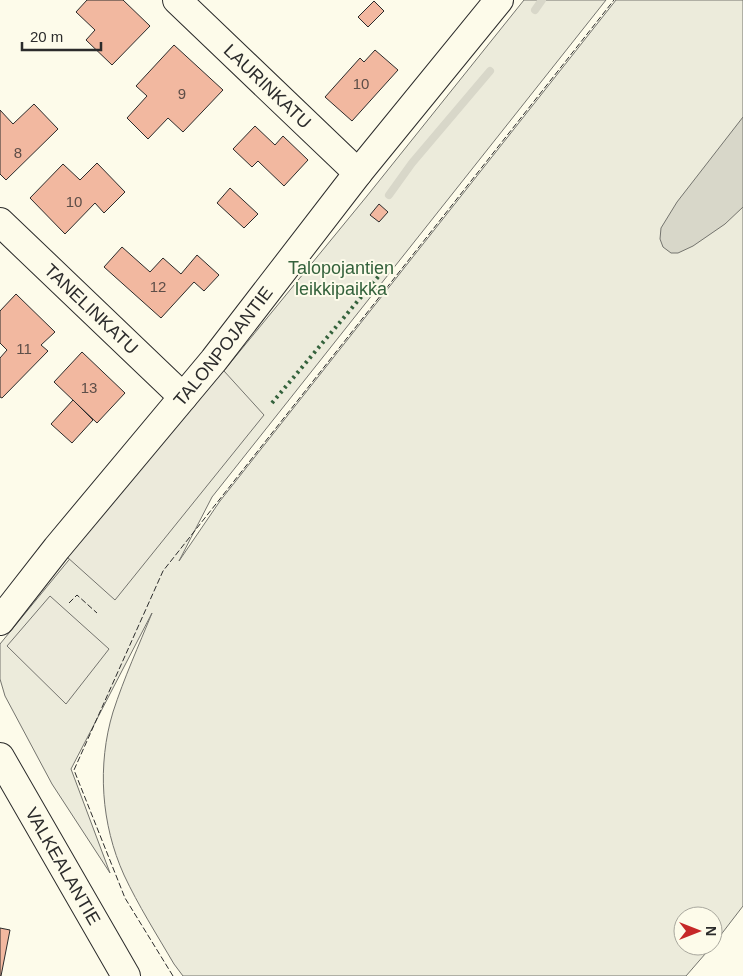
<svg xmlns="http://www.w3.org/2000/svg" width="743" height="976" font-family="Helvetica,sans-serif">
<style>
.green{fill:#ecebdb;stroke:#74746e}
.parking{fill:#eceadb;stroke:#74746e}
.water{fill:#d8d7c9;stroke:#74746e}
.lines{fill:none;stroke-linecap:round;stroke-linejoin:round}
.stream{stroke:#d8d7c9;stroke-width:8}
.building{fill:#f2b8a0;stroke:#2b2b2b}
.minor-casing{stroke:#2b2b2b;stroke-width:30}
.minor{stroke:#fdfbea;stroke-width:28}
.hedge{stroke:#34623c;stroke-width:4;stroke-dasharray:2.5 4;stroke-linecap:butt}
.fence{stroke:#2b2b2b;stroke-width:1;stroke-dasharray:6 2.5;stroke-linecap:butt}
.labels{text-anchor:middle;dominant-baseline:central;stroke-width:4;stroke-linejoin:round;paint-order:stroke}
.number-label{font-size:15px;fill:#5d4e48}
.street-label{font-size:18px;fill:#2b2b2b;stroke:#fdfbea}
.park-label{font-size:18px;fill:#34623c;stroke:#fdfbea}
</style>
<rect width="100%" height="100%" fill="#fdfbea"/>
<path class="green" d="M524,0H606L212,497L179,561L220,501L616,0H743V906L713,945V916H683V946H712L686,976H183L174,964C157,935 138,905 124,875C101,824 97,765 113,712C124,678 139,645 152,613L71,769L110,873L52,784L5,696L0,679V644L367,196Z"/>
<g class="parking">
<polygon points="214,360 264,415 115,600 57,548"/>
<polygon points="50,596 109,649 66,704 7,646"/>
</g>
<polygon class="water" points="743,117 743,207 725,224 693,246 678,253 671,253 663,247 660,239 661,228 677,202"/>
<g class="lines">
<g class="stream">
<polyline points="535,10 542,0"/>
<polyline points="389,195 412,163 490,71"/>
</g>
</g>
<g class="building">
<polygon points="87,0 123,0 150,26 112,65 86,40 95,30 76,12"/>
<polygon points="374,1 384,11 368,27 358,17"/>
<polygon points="174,45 223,90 183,132 168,118 148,139 127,118 147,96 136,86"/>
<polygon points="375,50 398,70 352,121 325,97 360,58 364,62"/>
<polygon points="34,104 58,129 6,180 0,174 0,110 13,124"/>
<polygon points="255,126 275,145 283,136 308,160 284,186 258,161 252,167 233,149"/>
<polygon points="97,163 125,192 104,213 95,203 65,234 30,198 63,164 80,180"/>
<polygon points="230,188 258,214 244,228 217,203"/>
<polygon points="379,204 388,212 379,222 370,215"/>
<polygon points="122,247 150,272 163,258 181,274 197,255 219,275 204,291 194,282 161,318 104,267"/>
<polygon points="16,294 55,332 41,345 48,351 2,398 0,397 0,358 7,350 0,343 0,311"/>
<polygon points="82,352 125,393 97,423 54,382"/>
<polygon points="73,400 93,420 72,443 51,424"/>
<polygon points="0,928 10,930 1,976 0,976"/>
</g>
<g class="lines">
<defs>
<g id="minor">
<path id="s1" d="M177,0L358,173"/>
<path id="s2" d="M0,222L183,397"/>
<path id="s3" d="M0,621L57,548L214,360L358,173L499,0"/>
<path id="s4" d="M0,757L126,976"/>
</g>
</defs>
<use href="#minor" class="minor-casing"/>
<use href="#minor" class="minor"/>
<polyline class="hedge" points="272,403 388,265"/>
<g class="fence">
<polyline points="69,603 77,595 97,613"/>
<polyline points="173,976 125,898 74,770 163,571 614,0"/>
</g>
</g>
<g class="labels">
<g class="number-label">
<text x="361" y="83">10</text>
<text x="182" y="93">9</text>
<text x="18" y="152">8</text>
<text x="74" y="201">10</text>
<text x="158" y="286">12</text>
<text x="24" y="348">11</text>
<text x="89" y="387">13</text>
</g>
<g class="street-label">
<text stroke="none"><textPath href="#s1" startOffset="125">LAURINKATU</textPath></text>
<text stroke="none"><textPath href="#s2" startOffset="126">TANELINKATU</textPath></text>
<text stroke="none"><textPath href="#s3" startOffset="354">TALONPOJANTIE</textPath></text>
<text stroke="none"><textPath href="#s4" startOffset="126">VALKEALANTIE</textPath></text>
</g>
<g class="park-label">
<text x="341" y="268">Talopojantien<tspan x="341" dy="21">leikkipaikka</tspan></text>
</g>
</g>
<g transform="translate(698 931) rotate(90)"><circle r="24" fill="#fdfbea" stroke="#a9a89e"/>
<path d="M0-4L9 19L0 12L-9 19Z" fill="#c62828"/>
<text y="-8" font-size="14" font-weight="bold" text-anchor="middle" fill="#2b2b2b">N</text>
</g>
<path d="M22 42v8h79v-8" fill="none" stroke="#2b2b2b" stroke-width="2.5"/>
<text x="30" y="42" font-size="15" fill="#2b2b2b" stroke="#fdfbea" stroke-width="4" paint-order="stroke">20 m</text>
</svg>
